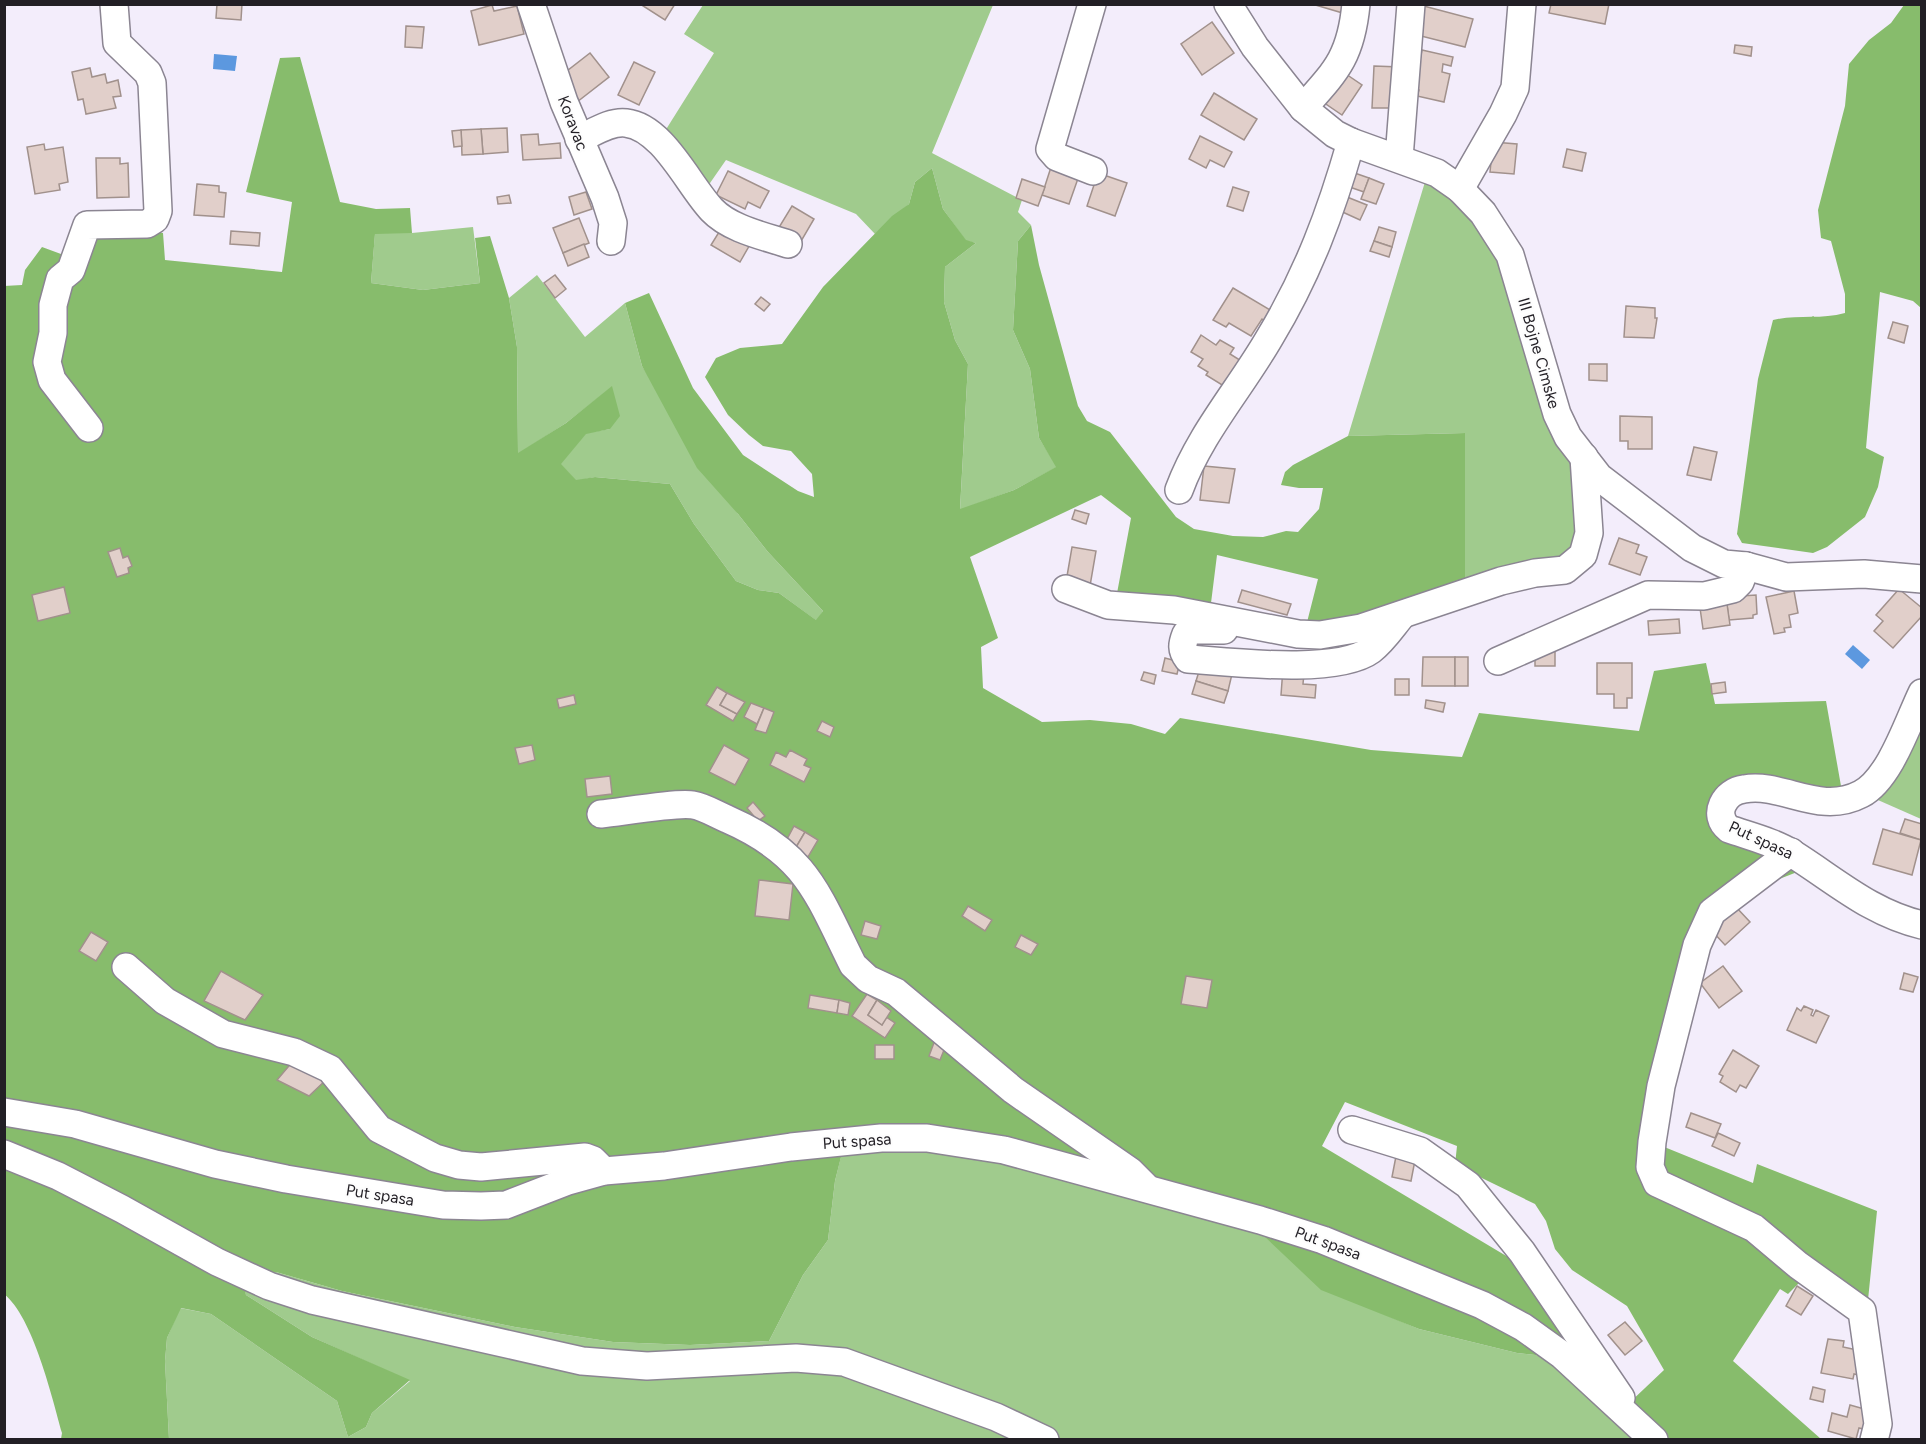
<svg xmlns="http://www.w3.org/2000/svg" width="1926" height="1444" font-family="Figtree,sans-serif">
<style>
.green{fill:#a0cb8d}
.forest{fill:#87bc6c}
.water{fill:#5c98df}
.building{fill:#e1cfca;stroke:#a1918c;stroke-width:1.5}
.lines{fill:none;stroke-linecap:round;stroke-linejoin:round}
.minor-casing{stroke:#8b8592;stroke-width:30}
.minor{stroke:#fff;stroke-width:27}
.labels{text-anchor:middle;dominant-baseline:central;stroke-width:4.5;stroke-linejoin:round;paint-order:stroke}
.street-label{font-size:16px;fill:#221f25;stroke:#fdfdfd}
</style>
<rect width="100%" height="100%" fill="#f3edfb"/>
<g class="green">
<polygon points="703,5 993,5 932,153 1022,200 1018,212 1031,225 1018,241 1013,330 1030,369 1039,438 1057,467 1014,490 960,510 968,364 955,340 944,302 945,267 976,243 966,241 943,209 932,168 915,182 909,204 875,234 856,214 726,160 701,196 660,139 714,53 684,34"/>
<polygon points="1428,172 1501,249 1580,464 1576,556 1522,562 1465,578 1465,433 1348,436"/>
<polygon points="473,227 480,283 423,290 371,283 375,233 412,233"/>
<polygon points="537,275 585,337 625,303 642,366 738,514 768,552 823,611 817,621 779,593 758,590 736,581 694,524 670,484 595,477 576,481 560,464 586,433 610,429 612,387 566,423 518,454 517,347 509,298"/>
<polygon points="1921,709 1921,819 1862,793"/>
<polygon points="909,1130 1244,1208 1374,1310 1419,1329 1517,1353 1572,1359 1641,1439 169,1439 165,1361 167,1338 180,1308 211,1314 337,1401 348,1437 366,1427 372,1413 410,1381 312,1337 246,1295 242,1282 276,1272 342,1291 515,1327 613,1342 690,1345 769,1341 803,1275 828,1240 835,1181 846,1136"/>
</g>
<g class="forest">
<path d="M1904,5H1921V308L1913,301L1880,292L1866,448L1884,457L1878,487L1865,517L1827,547L1813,553L1742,543L1737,534L1758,379L1773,320C1797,314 1820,320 1845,313V294L1831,241L1821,238L1818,210L1845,106L1849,64L1869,40L1891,23Z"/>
<path d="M300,57L340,202L376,209L410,208L412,233L375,234L371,283L423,290L480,283L475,238L490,236L509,298L517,347L518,453L566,423L612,386L620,416L610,429L586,434L561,464L576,480L595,477L670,484L694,524L736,581L758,590L779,593L816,620L823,611L768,552L738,514L697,468L642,366L625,303L649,293L693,388L743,455L798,491L814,497L812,474L791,451L763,446L749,435L728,415L705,377L716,358L740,348L782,344L823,287L892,216L909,204L915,182L932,168L943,209L966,240L976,243L945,267L944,302L955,340L968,364L960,509L1014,490L1056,467L1039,438L1030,369L1013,330L1018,241L1031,225L1039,265L1078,406L1087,421L1110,432L1176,517L1194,529L1233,536L1263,537L1286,531L1298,532L1319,509L1323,488H1299L1281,485L1285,472L1293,465L1348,436L1465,433V578L1462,590L1304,634L1318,579L1217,555L1209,619L1115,604L1131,518L1101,495L970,557L998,638L981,647L983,688L1042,722L1090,720L1131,724L1165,734L1180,718L1371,750L1462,757L1479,713L1639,731L1654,671L1706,663L1715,704L1826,701L1844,803L1744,792L1725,814L1810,867L1733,897L1712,912L1652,1142L1753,1183L1757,1164L1877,1211L1868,1300L1816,1266L1788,1294L1780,1289L1733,1361L1821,1439H1641L1626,1406L1664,1370L1627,1306L1572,1270L1555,1249L1546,1221L1535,1204L1455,1165L1457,1146L1345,1102L1322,1146L1538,1275L1592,1351L1572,1359L1517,1353L1419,1329L1321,1290L1264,1236L1244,1208L979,1136L846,1137L835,1181L828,1240L803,1275L769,1341L690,1345L613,1342L515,1327L342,1291L276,1272L243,1282L246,1295L312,1337L410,1380L372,1413L366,1427L348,1437L337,1401L211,1314L181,1308L167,1338L165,1361L169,1439H61L62,1433C52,1397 33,1317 4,1294V286L22,285L25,270L42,247L80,261C98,218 124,229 163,233L165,260L282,272L292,202L246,192L280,58Z"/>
</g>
<g class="water">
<polygon points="214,54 237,56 235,71 213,69"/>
<polygon points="1853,645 1870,660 1862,669 1845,654"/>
</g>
<g class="building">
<polygon points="217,4 242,4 241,20 216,18"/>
<polygon points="640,4 675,4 665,20"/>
<polygon points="1312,4 1349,4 1346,14"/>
<polygon points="1551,4 1609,4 1605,24 1549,13"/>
<polygon points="492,5 494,11 517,6 524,34 479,45 471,11"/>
<polygon points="1420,5 1473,19 1465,47 1413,34"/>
<polygon points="1212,22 1234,53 1202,75 1181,44"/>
<polygon points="406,26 424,27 422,48 405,47"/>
<polygon points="1735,45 1752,47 1751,56 1734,53"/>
<polygon points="1422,50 1453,57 1451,66 1443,64 1442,72 1450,74 1444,102 1417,96 1419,90 1414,89"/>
<polygon points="590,53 609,77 577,102 558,78"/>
<polygon points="634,62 655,72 639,105 618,95"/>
<polygon points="1374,66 1400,67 1398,108 1372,108"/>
<polygon points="90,68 92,77 105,74 107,83 118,80 121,96 113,97 116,108 86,114 83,99 78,100 72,72"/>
<polygon points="1340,70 1362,85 1342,115 1320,100"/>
<polygon points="1214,93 1257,119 1244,140 1201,115"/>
<polygon points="507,128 508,152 483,154 481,129"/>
<polygon points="481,129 483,154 462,155 461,130"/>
<polygon points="461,130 462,146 454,147 452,131"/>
<polygon points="538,134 539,145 560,143 561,158 523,160 521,135"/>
<polygon points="1200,136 1232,152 1224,167 1210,160 1206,168 1189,159"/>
<polygon points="1493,142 1517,144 1514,174 1490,172"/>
<polygon points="44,144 45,150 63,147 68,182 59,184 60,190 35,194 27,147"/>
<polygon points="1567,149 1586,153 1582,171 1563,167"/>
<polygon points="96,158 120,158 120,164 128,163 129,197 97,198"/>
<polygon points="1053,161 1081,170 1069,204 1042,195"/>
<polygon points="1346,170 1369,178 1364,192 1341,184"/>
<polygon points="728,171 769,191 760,208 748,202 745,209 716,195"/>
<polygon points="1098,173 1127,183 1115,216 1087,206"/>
<polygon points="1369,178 1384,184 1376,204 1361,199"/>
<polygon points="1022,179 1045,187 1038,206 1016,198"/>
<polygon points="197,184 219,186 219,192 226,193 224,217 194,215"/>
<polygon points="1233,187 1249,192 1243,211 1227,206"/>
<polygon points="586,192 592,209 574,215 569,197"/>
<polygon points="509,195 511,203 498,204 497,197"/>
<polygon points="1342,195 1367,205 1360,220 1336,209"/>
<polygon points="792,206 814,219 800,243 778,229"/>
<polygon points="579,218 589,243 563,253 553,228"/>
<polygon points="724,224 752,241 740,262 711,245"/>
<polygon points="1379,227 1396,232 1392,247 1374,241"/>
<polygon points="231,231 260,233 259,246 230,244"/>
<polygon points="1374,241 1392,247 1389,257 1370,251"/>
<polygon points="584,244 589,257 568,266 563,253"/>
<polygon points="555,275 566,289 555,298 544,283"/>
<polygon points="1233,288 1272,311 1266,322 1262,319 1251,336 1229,323 1226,327 1213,320"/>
<polygon points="761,297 770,304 764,311 755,304"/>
<polygon points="1626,306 1655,308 1655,318 1657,318 1654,338 1624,337"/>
<polygon points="1893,322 1908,326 1904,343 1888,338"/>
<polygon points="1201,335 1216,345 1220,340 1234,348 1230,354 1243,362 1227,388 1206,375 1208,372 1198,366 1203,359 1191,352"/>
<polygon points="1589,364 1607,364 1607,381 1589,380"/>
<polygon points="1620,416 1652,417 1652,449 1628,449 1628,441 1620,441"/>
<polygon points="1694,447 1717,452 1711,480 1687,475"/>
<polygon points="1204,466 1235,469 1229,503 1200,500"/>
<polygon points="1075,510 1089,514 1086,524 1072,519"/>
<polygon points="1619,538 1639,545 1636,553 1647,557 1640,575 1609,564"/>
<polygon points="1072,547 1096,551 1090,586 1066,582"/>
<polygon points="120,548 123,558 128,556 132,566 128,568 129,573 117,577 108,552"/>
<polygon points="64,587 70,613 38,621 32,595"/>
<polygon points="1899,589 1922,608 1922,616 1893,648 1874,631 1883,621 1876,615"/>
<polygon points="1242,590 1291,604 1287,615 1238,602"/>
<polygon points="1794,591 1798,613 1789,615 1791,627 1784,628 1785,632 1774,634 1766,597"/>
<polygon points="1756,595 1757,614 1753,615 1753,618 1729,620 1726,597"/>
<polygon points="1726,597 1730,625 1703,629 1699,601"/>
<polygon points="1679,619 1680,633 1649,635 1648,621"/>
<polygon points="1535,648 1555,649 1555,666 1535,666"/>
<polygon points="1423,657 1455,657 1455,686 1422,686"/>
<rect x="1455" y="657" width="13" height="29"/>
<polygon points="1165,658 1180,662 1177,674 1162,671"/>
<polygon points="1597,663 1632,663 1632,698 1627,698 1627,708 1614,708 1614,694 1597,694"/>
<polygon points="1201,665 1232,674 1228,691 1196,681"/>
<polygon points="1283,668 1304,673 1303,684 1316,685 1315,698 1281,695"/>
<polygon points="1144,672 1156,675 1154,684 1141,680"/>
<rect x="1395" y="679" width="14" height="16"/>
<polygon points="1196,681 1228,691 1224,703 1192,694"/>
<polygon points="1725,682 1726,692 1712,694 1711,684"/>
<polygon points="717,687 727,693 720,705 737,714 733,721 706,705"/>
<polygon points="727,693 745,702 737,714 720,705"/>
<polygon points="574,695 576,704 559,708 557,699"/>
<polygon points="1426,700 1445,703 1443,712 1425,708"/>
<polygon points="751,703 764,708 757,724 744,717"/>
<polygon points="764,708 774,712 766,733 755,730"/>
<polygon points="822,721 834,727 830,737 817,731"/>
<polygon points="532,745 535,760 519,764 515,748"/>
<polygon points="724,745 749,759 735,785 709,772"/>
<polygon points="790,750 807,759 804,765 811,768 804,782 770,765 776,752 786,757"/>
<polygon points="610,776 612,794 587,797 585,779"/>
<polygon points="753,802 765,816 758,821 747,808"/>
<polygon points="1905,819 1922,824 1921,840 1900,833"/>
<polygon points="794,826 805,832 795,849 785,843"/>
<polygon points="1883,829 1921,840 1912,875 1873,864"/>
<polygon points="805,832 818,840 808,857 795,849"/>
<polygon points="759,880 793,884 789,920 755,916"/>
<polygon points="968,906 992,920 985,931 962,916"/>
<polygon points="1736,907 1750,922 1725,945 1712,931"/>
<polygon points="865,921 881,926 877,939 861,935"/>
<polygon points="91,932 108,942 96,961 79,951"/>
<polygon points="1021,935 1038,944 1031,955 1015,947"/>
<polygon points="1723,966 1742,991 1719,1008 1700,983"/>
<polygon points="221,971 263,995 245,1020 204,1001"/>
<polygon points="1904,973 1918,977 1913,992 1900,989"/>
<polygon points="1186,976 1212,980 1207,1008 1181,1004"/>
<polygon points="867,994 877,1000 868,1015 882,1025 886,1017 895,1023 885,1038 852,1016"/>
<polygon points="810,995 839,1000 837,1013 808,1008"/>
<polygon points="839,1000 850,1003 848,1015 837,1013"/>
<polygon points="877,1000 891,1011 882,1025 868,1015"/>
<polygon points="1804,1006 1813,1010 1811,1015 1813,1016 1816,1010 1829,1016 1816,1043 1787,1030 1797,1008 1801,1011"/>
<polygon points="935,1040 946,1045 940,1060 929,1056"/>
<rect x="875" y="1045" width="19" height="14"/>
<polygon points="1733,1050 1759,1066 1746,1088 1740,1085 1736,1092 1720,1082 1723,1076 1719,1074"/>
<polygon points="299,1054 329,1077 309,1096 277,1080"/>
<polygon points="1691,1113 1721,1124 1715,1138 1686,1127"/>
<polygon points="1718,1133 1740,1143 1734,1156 1712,1146"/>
<polygon points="1397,1151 1416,1155 1411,1181 1392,1177"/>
<polygon points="1797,1286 1813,1296 1801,1315 1786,1306"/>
<polygon points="1625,1322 1642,1341 1625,1355 1608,1335"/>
<polygon points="1828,1339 1844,1341 1843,1347 1857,1350 1867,1377 1854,1374 1853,1379 1821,1373"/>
<polygon points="1813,1387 1825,1390 1823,1402 1810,1399"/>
<polygon points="1850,1405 1868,1410 1863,1429 1859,1428 1856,1439 1828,1431 1832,1413 1847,1417"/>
</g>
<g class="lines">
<defs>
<g id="minor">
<polyline points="531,4 564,102 605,198 613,223 611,241"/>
<polyline points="1092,4 1050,149 1057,157 1093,171"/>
<polyline points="1228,4 1255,47 1303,108 1335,134 1351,142 1437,173 1460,189 1483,213 1510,255 1557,414 1568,437 1599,477 1692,548 1724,564 1746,566 1786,577 1864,574 1922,579"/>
<path d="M1303,108C1336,71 1351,57 1356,4"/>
<path d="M579,139C593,133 610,121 626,123C663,127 689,186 712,210C730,229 764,236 788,244"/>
<polyline points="1399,158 1411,4"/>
<polyline points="1460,189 1503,114 1515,88 1522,4"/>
<polyline points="89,428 52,380 47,362 53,333 53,305 60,279 71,270 87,225 147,224 155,219 158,211 152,83 148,73 117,43 114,4"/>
<path d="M1179,490C1200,433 1240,389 1270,337C1308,274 1331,212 1351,142"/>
<polyline points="1066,589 1108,605 1174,610 1298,634 1320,635 1361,628 1501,581 1535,573 1565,570 1583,555 1589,533 1584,457"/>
<path d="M1224,630H1193L1186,634C1182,644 1181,650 1188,659C1231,662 1337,675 1371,650C1383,641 1392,627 1402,615"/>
<polyline points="1498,661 1648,595 1704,596 1733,589 1740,582 1746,566"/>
<path d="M1922,693C1908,722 1890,779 1861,794C1819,816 1783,782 1744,789C1725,791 1711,815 1729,829C1749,836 1774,842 1793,854C1836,881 1871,913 1922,925"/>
<path d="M601,814C621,812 678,802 693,805C705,807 717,815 727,819C807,854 817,893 853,965L868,979L896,992L1013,1090L1130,1171L1145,1186"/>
<polyline points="1791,852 1712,912 1697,945 1661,1086 1652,1142 1650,1167 1657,1183 1754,1228 1798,1265 1862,1311 1878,1424 1874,1440"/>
<polyline points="126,967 165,1001 223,1034 294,1052 330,1069 379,1129 435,1158 459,1165 481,1167 585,1157 593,1160 604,1171"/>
<polyline points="4,1112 75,1124 215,1164 286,1179 443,1205 481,1206 506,1205 568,1181 604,1171 664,1166 791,1147 881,1138 927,1138 1004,1150 1260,1220 1323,1240 1482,1305 1523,1327 1562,1355 1654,1440"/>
<polyline points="1352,1130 1420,1151 1468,1185 1522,1252 1621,1398"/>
<polyline points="4,1154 58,1176 122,1209 217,1262 269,1286 312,1300 582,1361 647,1366 796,1358 844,1362 996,1417 1045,1440"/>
</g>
</defs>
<use href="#minor" class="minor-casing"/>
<use href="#minor" class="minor"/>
</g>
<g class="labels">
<g class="street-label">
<text transform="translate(573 123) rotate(69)">Koravac</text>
<text transform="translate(1539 353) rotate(74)">III Bojne Cimske</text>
<text transform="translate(1761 840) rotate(25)">Put spasa</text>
<text transform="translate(857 1141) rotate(-4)">Put spasa</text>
<text transform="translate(380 1195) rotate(9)">Put spasa</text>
<text transform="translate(1328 1243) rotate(20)">Put spasa</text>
</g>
</g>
<rect width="1926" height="1444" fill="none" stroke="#221f25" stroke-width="12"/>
</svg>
